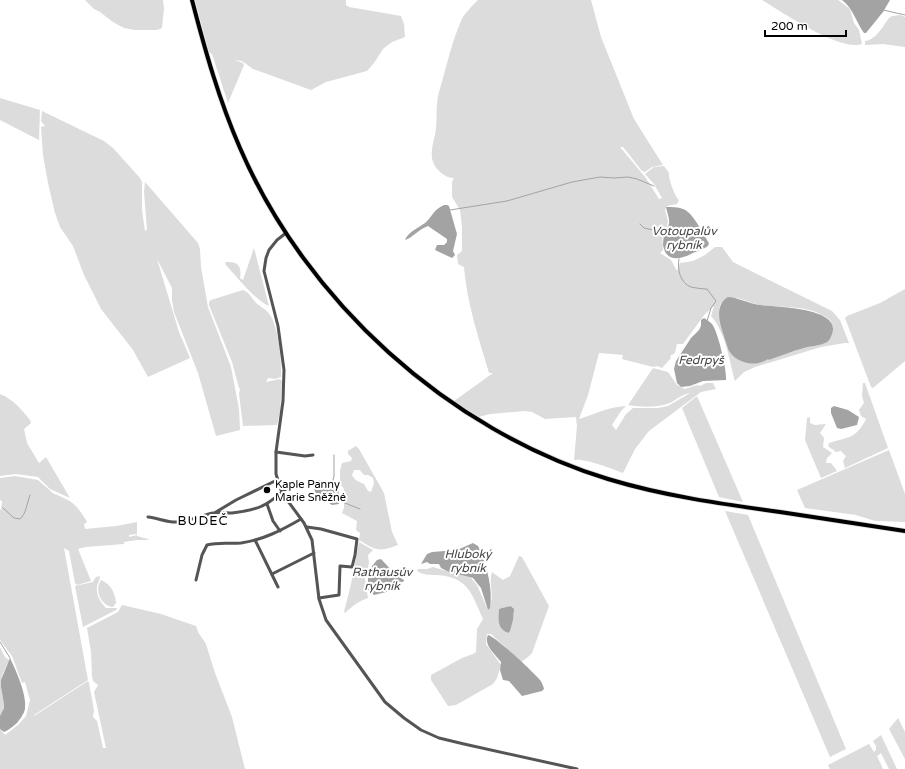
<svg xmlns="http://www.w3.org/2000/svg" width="905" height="769" font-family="'Varela Round',sans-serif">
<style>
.green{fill:#dcdcdc;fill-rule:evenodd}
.water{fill:#a3a3a3}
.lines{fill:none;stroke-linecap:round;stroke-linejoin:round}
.stream{stroke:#a3a3a3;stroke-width:1}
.major-casing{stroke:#dbdbdb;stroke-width:5.5}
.minor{stroke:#555;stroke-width:3}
.major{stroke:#000;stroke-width:4}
.poi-dot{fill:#000;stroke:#fff;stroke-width:1.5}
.labels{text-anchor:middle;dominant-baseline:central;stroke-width:4;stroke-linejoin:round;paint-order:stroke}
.poi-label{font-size:11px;fill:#000;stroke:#fff;text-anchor:start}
.water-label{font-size:12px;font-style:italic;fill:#444;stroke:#fff}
.quarter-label{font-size:13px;letter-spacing:1px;fill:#000;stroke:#fff}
</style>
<rect width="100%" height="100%" fill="#fff"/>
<g class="green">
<polygon points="85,0 163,0 164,9 162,28 157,30 135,30 124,28 113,22 100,12 94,9"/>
<polygon points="195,0 346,0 346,5 349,7 401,16 404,24 405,37 392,42 383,49 374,63 367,71 326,82 311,90 253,69 242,61 234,60 243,63 244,65 228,103 212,54 209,52"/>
<path d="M478,0H591L601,37L634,119L663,165L652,167L645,172L642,171L623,147H620L646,178L659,199L662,198L654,184L645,174L654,167L664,166L669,173C668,179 676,198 679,200L677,204L667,206L665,210L668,221L667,227L662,234L663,250L660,253L671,260L677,271L680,263L693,261L705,255L715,247H722L733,262L743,267L832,311L840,320L849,343H845L821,347L755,367L744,372L735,381C729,360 726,333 711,316L714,306L705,314L683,344H677L675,353L670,356L671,358L662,368L657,366L653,367L622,359L623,355L599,353L588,395L579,419C596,414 607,407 626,406L621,411L612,425L616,430L626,414L633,408H658L668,406L690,393C683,394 677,399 670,403C657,408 641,407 628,405L653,368L668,372L677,385L685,389L697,385L700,386L706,383H713L716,389L701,392L649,431L635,449L623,473C612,469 585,458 574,460L577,426L576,417L545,419L532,412L525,411L490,414L479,417L454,401L493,373H489C479,339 467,304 464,267L458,264L457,255L462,251V227L460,210L452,197V182L454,178C445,178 436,170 433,162C430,154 433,143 435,135C438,121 435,106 439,92C446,69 451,44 461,21C464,14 472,6 478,0ZM737,298C745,300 753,304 761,305C783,308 813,304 831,321V336L825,343L802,348L769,360L768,358L728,349C725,335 715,317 721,303Z"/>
<path d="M762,0H838L850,9L854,23L859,30L862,44C840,52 782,12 762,0Z"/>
<path d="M900,15L905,17V47L883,44L865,45V41C876,40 883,26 889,18L892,16Z"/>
<polygon points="0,98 40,110 39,140 0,120"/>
<polygon points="42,111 104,141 113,148 140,178 142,182 142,210 145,231 147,230 144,192 145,182 198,243 200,249 201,267 208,307 231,367 239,409 240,430 216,436 198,373 174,312 172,300 172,288 157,259 179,332 190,358 148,377 133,350 101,309 84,275 73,246 60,227 55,213 48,183 43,155 41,127 45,126 41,121"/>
<path d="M254,248L269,306C255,300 236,276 225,264L226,262C238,261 242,266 240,278L243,280Z"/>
<polygon points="905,289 905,361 873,388 871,387 845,318 847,316 880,303"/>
<path d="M243,290C249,292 252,298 256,303C261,307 267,310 270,315C278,325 282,363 281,377L275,379L268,378L266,382L280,379L282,381L280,412L277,425L243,426L239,394L240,389L239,388L232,362L209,305V302L211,300Z"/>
<path d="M863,383H865L888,448L845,468L843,461L846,456L841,451L836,452L828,446L829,443C848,437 856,439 866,419L861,416L859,410L864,403L862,396Z"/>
<path d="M0,394C13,399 21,409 30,420L31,423L24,429L27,443L39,463L46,457L70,498L50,489L38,477L16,474L0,476Z"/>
<polygon points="697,396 743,502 719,497 682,408"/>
<polygon points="810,417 810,423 815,425 826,424 820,433 824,438 823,447 832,453 827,458 826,463 831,463 837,471 821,478 805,440 807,418"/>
<path d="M356,446L359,449L384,493L392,532L398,545C379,552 377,551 359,540L360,533L356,530L357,521L342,513L344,508V489L340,483V471L342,463L351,461L352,458L348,454V451ZM354,470H360L364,475H368L373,478L374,483L371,492L368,491L364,484C358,481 355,481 352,475Z"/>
<polygon points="889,450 905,494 905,522 875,521 856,515 805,508 797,490"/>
<path d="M15,476L38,480L54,494H55C73,502 75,503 86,520L87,522L84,524L85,529L116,526L137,522V534L129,535V537L137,535V536L148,539L149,540H137L124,542V544L86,547L78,549L91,581L77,585L75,583L69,551L64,548L88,680L34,715V716L88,681L89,683L94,710L93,717L97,721L103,748H106L94,692L98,685L93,681L92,676L91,652L87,628L118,612L122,605L161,614L196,626L198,632L206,644L215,673L232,717L245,769H0V729L5,735L18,725L26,716L30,700L25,682L22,683L12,656L0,640V509L1,510L2,501L0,500V478Z"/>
<polygon points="725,511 748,515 846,749 830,757"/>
<path d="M359,542L373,550L368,555L369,563L365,579L368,598C359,601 352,606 345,613L344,612L351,584Z"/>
<path d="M519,556L522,557L549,606L532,653L528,657L521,662L491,634H487L486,644L501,665L497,678L493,684L456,705L448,706L431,680V675L462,658L473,654L476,652L477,629L483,619C472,595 469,577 437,575C431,575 422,575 417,571L418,569H427L433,567L471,578L477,585L488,610C496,598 488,585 492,572L503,580L510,576ZM512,606C516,616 511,624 508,633C497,629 498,619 499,609L502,608Z"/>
<path d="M100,576C100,580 98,582 97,586C96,595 100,602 106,608H117L116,610L83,627L75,586L93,582L96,577Z"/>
<path d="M101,580C111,584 115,593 116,603L113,607C101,606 94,590 101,580Z"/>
<path d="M0,647L5,657L9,660C6,667 2,674 1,682C0,694 9,705 0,716Z"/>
<polygon points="898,718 905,732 905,759 889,729"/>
<polygon points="881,735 897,769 889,769 881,753 877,756 883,769 830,769 828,765 869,744 874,752 876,750 876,746 873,741"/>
</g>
<g class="water">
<path d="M842,0H890L883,12L866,33H864C856,22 853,8 842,0Z"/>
<path d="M444,205H447L449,206L457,234L453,251L455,255L452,258L435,250L437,245H444L447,242V239L428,226C419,229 412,238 405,240C408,232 418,228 425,223C432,217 434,209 444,205Z"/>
<path d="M666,207C672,207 678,207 683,209C693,212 703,234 709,243L708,246C703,250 696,251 691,254C679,260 666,262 663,245C663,241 664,236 664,232C673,224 668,217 666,207Z"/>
<path d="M728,297C740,298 749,304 761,305C775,307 842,307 832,334C831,337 829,342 825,343C819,346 810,346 804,348C792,351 781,356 769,360L768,359C755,368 735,363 728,349C724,333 710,308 728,297Z"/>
<path d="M704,318C707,320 710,322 712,324C718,332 727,370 726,380L703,381L690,386L681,387L677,383L674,369L676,361L691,338L699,330L701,326V320Z"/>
<polygon points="834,406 848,410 859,417 857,425 841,429 837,428 831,413 831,408"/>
<polygon points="319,480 337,486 339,493 339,504 332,505 316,494 312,483 312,481"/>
<path d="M473,543L478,546L480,550C487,567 493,589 490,608L488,610L481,588L473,578L449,572L441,568L439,564H430L427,562L421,564L427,554L432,552L457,550Z"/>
<polygon points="381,559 396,575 404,580 404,581 386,592 374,595 368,590 368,571 377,560"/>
<path d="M511,606L514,609L513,620L510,631L508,633C497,629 498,619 499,609L502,608Z"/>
<path d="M488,635C496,637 533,672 540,680C542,683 543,685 544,689L542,691L522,696L509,681L503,680L500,670L501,662C496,655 483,645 488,635Z"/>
<path d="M10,658C16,671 27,694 25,709C24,714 20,719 17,723C13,726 9,730 4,732L0,729V716L4,708V704L1,687V680Z"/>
</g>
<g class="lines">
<g class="stream">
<polyline points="883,10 905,15"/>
<polyline points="450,210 507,201 572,182 600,177 614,178 628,177 637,179 654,186"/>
<polyline points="640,224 644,228 663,232"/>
<path d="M679,259C677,269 680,283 691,287C696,288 702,289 707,289L716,301L711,308L707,321"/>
<polyline points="332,484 334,476 334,455"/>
<polyline points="340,501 360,509"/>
<path d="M3,508L14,518L20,519C26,514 27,503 30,495"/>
<polyline points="0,642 10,658"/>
</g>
<defs>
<path id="major" d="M192,0C205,50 219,100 240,148C306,301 448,430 608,479C664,496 722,504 780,512C822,518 863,525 905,531"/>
</defs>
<use href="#major" class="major-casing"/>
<g class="minor">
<polyline points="286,233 277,240 269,250 266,258 264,271 278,326 284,370 283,401 276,452 276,474 282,493 304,523 312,540 319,599 326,620 385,702 404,718 421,730 439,738 464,744 577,769"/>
<polyline points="276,452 305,456 313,455"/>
<polyline points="267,504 273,521 280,531"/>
<polyline points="216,512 236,500 277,480"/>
<path d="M148,517C158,518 168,523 178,522C188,522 202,515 213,513C219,512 226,513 232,513C241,512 253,510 262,506C277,500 285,485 300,482"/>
<polyline points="307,527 321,529 357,539 355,555 352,567 340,566 339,595 319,598"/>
<polyline points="255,540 278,587"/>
<polyline points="272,574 314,553"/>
<path d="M196,580L202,555L207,545C218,542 229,544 241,543C263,540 282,530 301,519"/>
</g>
<use href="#major" class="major"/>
</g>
<circle class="poi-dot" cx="267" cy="490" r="4"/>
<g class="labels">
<g class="poi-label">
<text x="275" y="484">Kaple Panny<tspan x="275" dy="13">Marie Sněžné</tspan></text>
</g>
<g class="water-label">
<text x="684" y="231">Votoupalův<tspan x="684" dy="14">rybník</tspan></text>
<text x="701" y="360">Fedrpyš</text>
<text x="468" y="554">Hluboký<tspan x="468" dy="14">rybník</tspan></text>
<text x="382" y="572">Rathausův<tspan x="382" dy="14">rybník</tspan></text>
</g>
<g class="quarter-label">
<text x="203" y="521">BUDEČ</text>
</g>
</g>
<path d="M765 30v6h81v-6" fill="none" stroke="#000000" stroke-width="2"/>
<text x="771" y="30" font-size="12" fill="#000000" stroke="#ffffff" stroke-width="3" paint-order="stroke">200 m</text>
</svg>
